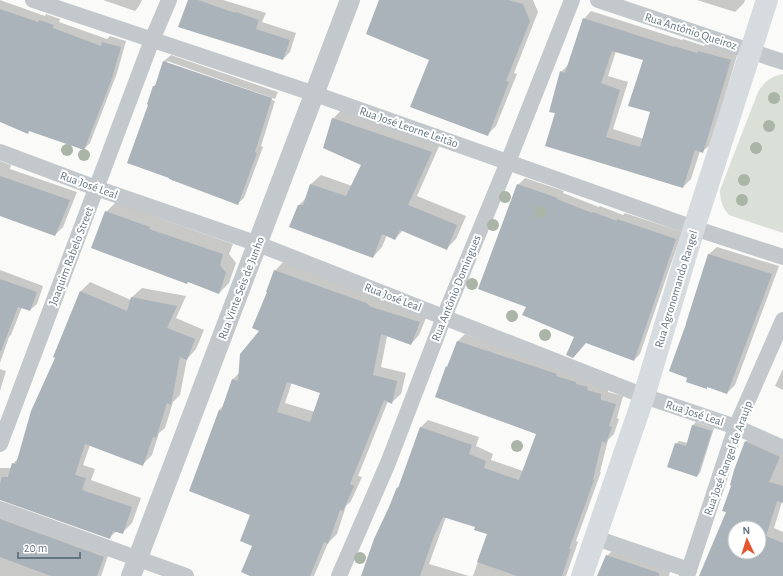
<svg xmlns="http://www.w3.org/2000/svg" width="783" height="576" font-family="'Alegreya Sans',sans-serif">
<style>
.green{fill:#dadfd7}
.shadow{fill:#0003;fill-rule:evenodd}
.building{fill:#aab3b9;fill-rule:evenodd}
.lines{fill:none;stroke-linecap:round;stroke-linejoin:round}
.minor{stroke:#c3c8cc;stroke-width:16}
.tertiary{stroke:#c3c8cc;stroke-width:20}
.secondary{stroke:#d6dbdf;stroke-width:22}
.tree{fill:#aab4a7}
.labels{text-anchor:middle;dominant-baseline:central;stroke-width:4;stroke-linejoin:round;paint-order:stroke}
.street-label{font-size:12px;fill:#657683;stroke:#fff}
</style>
<rect width="100%" height="100%" fill="#fafaf8"/>
<path class="green" d="M783,74V233L729,215C722,207 720,200 720,190L758,92C764,82 771,76 783,74Z"/>
<g class="shadow">
<polygon points="0,0 45,16 46,14 60,19 59,22 107,39 110,36 126,41 117,73 90,143 84,149 0,119"/>
<polygon points="103,0 142,0 139,6 135,11"/>
<polygon points="192,0 223,0 266,13 262,22 296,33 290,52 283,59"/>
<polygon points="380,0 533,0 538,12 514,73 517,74 496,126 488,134 430,59"/>
<polygon points="697,0 745,0 744,3 735,12"/>
<path d="M591,11L682,40L683,39L704,46L706,43L738,52L711,144L703,151H700L691,179L683,187L556,113L561,72L569,64L584,19ZM616,51L644,59L652,111L644,139L613,129L628,82L608,76Z"/>
<polygon points="171,55 278,92 275,99 167,61 167,63 275,101 261,146 263,147 244,198 237,204 149,104 154,86 157,83 164,61"/>
<polygon points="342,109 441,142 417,196 466,216 456,239 447,248 403,230 395,239 387,235 382,247 373,257 299,205 306,198 311,184 321,175 352,186 362,164 333,119"/>
<polygon points="0,161 11,165 10,169 77,192 63,227 55,235 0,215"/>
<polygon points="525,178 564,191 563,193 599,207 600,206 623,215 625,213 682,232 640,354 634,360 575,336 527,307 518,185"/>
<polygon points="116,202 159,217 159,218 233,244 229,254 236,263 229,283 219,293 106,212"/>
<polygon points="717,247 779,266 735,385 727,393 688,323 709,254"/>
<path d="M283,262L428,313L419,335L411,344L387,336L381,367L406,373L401,394L392,402L388,401L358,476L362,477L351,501L346,506L337,534L328,543L314,576H253V545L251,515L190,490L219,410L224,405L233,379L240,372L261,330L268,292L275,271ZM292,382L322,392L315,412L285,403Z"/>
<polygon points="0,270 43,286 37,304 30,310 22,307 11,335 9,337 0,363"/>
<polygon points="90,282 131,300 132,297 142,288 186,296 176,318 204,330 196,349 187,359 180,395 173,402 165,428 159,433 152,455 143,464 90,445 83,465 95,469 91,480 141,498 132,523 122,533 117,531 110,537 0,489 0,468 12,468 13,464 18,458 80,292"/>
<polygon points="465,334 608,386 608,392 623,396 617,418 619,419 614,434 608,440 600,472 601,472 576,541 578,542 566,576 473,576 488,533 476,526 446,517 429,564 469,576 362,576 398,488 401,485 420,428 428,420 479,437 476,446 493,454 491,460 523,471 537,434 447,367 449,364 457,342"/>
<polygon points="0,369 6,371 0,391"/>
<polygon points="783,369 783,390 775,386"/>
<polygon points="696,422 714,428 700,473 697,476 676,444 679,441 688,443 693,425"/>
<path d="M754,434L783,447V502H782L774,528L783,532V576H700L727,511L746,442ZM735,528H759V552H735Z"/>
<polygon points="0,512 110,550 101,576 0,576"/>
<polygon points="615,548 671,567 669,576 598,576 607,556"/>
</g>
<g class="building">
<polygon points="188,0 198,0 235,13 236,12 259,20 256,29 290,40 283,60 178,27"/>
<polygon points="379,0 508,0 523,4 530,21 506,81 509,82 488,136 410,107 429,60 366,34"/>
<polygon points="0,9 38,22 39,20 54,25 53,28 101,46 102,42 121,47 111,81 84,150 29,131 28,134 0,122"/>
<path d="M583,18L674,47V46L697,53L698,51L731,60L703,153L695,150L683,188L545,146L555,113L549,112L560,71L565,73ZM612,51L643,60L628,106L650,112L640,147L606,137L620,90L601,83Z"/>
<polygon points="163,61 272,98 255,152 257,153 238,205 169,179 169,178 127,163 148,105 147,104 153,86 155,86"/>
<polygon points="332,118 432,152 408,205 457,225 447,250 400,230 395,240 382,234 373,258 289,227 298,205 303,205 310,184 346,196 361,165 323,148"/>
<polygon points="0,176 70,200 55,236 0,216"/>
<polygon points="517,184 558,198 557,199 592,213 593,212 617,221 617,219 676,239 634,361 586,343 573,358 566,355 574,337 522,315 526,307 478,289"/>
<polygon points="105,211 150,227 149,229 223,254 220,265 226,273 219,294 188,282 187,284 91,248"/>
<polygon points="708,254 772,274 727,394 707,387 707,389 686,382 687,378 669,371 686,324 686,323"/>
<path d="M274,270L366,303L371,307L420,322L411,345L381,334L373,375L397,381L392,404L384,400L350,484L354,486L343,511L340,510L328,544L324,542L310,576H250L241,572L252,546L240,541L250,515L189,491L219,410L221,411L232,379L238,381L240,354L259,331L252,328L267,292H266ZM287,382L320,393L310,422L277,412Z"/>
<polygon points="0,279 37,292 30,311 18,307 1,351 0,351"/>
<polygon points="80,291 127,311 131,297 177,306 167,328 195,339 187,360 180,357 171,405 167,403 156,438 153,437 143,466 85,444 75,475 86,478 82,490 132,507 123,534 113,531 110,539 0,500 0,484 2,477 8,477 12,463 16,464 31,411 55,358 53,357"/>
<polygon points="457,341 557,374 556,376 576,382 576,384 588,387 587,390 601,394 601,400 616,404 609,426 612,427 606,443 602,441 593,479 594,480 569,549 571,549 562,576 517,576 477,562 487,534 474,530 475,527 443,517 434,536 420,576 361,576 374,539 389,507 397,487 398,488 420,427 472,445 469,454 486,461 484,468 519,480 536,434 435,397 446,366 447,367"/>
<polygon points="692,425 712,431 697,477 667,467 675,443 686,446"/>
<path d="M745,441L780,457L769,482L783,486V503L777,501L766,536L783,543V576H699L726,512L722,511L731,486L730,485L734,470ZM735,528H759V552H735Z"/>
<polygon points="0,519 104,557 97,576 51,576 0,557"/>
<polygon points="606,555 659,573 659,576 597,576"/>
</g>
<g class="lines">
<g class="minor">
<polyline points="33,0 315,94 694,228 783,257"/>
<polyline points="598,0 783,62"/>
<polyline points="0,152 96,188 258,244 644,396 736,427 783,448"/>
<polyline points="0,444 152,40 169,0"/>
<polyline points="0,509 186,576"/>
<polyline points="596,538 689,570"/>
<polyline points="339,576 388,463 444,317 508,162 572,0"/>
<polyline points="687,576 736,427 783,320"/>
</g>
<polyline class="tertiary" points="131,576 350,0"/>
<polyline class="secondary" points="582,576 644,396 694,228 767,0"/>
</g>
<g class="tree">
<circle cx="774" cy="98" r="6"/>
<circle cx="769" cy="126" r="6"/>
<circle cx="756" cy="148" r="6"/>
<circle cx="67" cy="150" r="6"/>
<circle cx="84" cy="155" r="6"/>
<circle cx="744" cy="180" r="6"/>
<circle cx="505" cy="197" r="6"/>
<circle cx="742" cy="200" r="6"/>
<circle cx="540" cy="212" r="6"/>
<circle cx="493" cy="225" r="6"/>
<circle cx="472" cy="284" r="6"/>
<circle cx="512" cy="316" r="6"/>
<circle cx="545" cy="335" r="6"/>
<circle cx="517" cy="446" r="6"/>
<circle cx="360" cy="558" r="6"/>
</g>
<g class="labels">
<g class="street-label">
<text transform="translate(691 31) rotate(18)">Rua Antônio Queiroz</text>
<text transform="translate(409 127) rotate(19)">Rua José Leorne Leitão</text>
<text transform="translate(89 185) rotate(20)">Rua José Leal</text>
<text transform="translate(71 256) rotate(-69)">Joaquim Rabelo Street</text>
<text transform="translate(241 288) rotate(-69)">Rua Vinte Seis de Junho</text>
<text transform="translate(456 288) rotate(-68)">Rua Antônio Domingues</text>
<text transform="translate(676 289) rotate(-73)">Rua Agronomando Rangel</text>
<text transform="translate(393 297) rotate(21)">Rua José Leal</text>
<text transform="translate(695 413) rotate(18)">Rua José Leal</text>
<text transform="translate(728 458) rotate(-70)">Rua José Rangel de Araujp</text>
</g>
</g>
<g transform="translate(747 540) rotate(356)"><circle r="19" fill="#ffffff" stroke="#c1c8cd"/>
<path d="M0-3L7 15L0 10L-7 15Z" fill="#e4572e"/>
<text y="-6" font-size="11" font-weight="bold" text-anchor="middle" fill="#657683">N</text>
</g>
<path d="M18 552v6h62v-6" fill="none" stroke="#657683" stroke-width="2"/>
<text x="24" y="552" font-size="12" fill="#657683" stroke="#ffffff" stroke-width="3" paint-order="stroke">20 m</text>
</svg>
